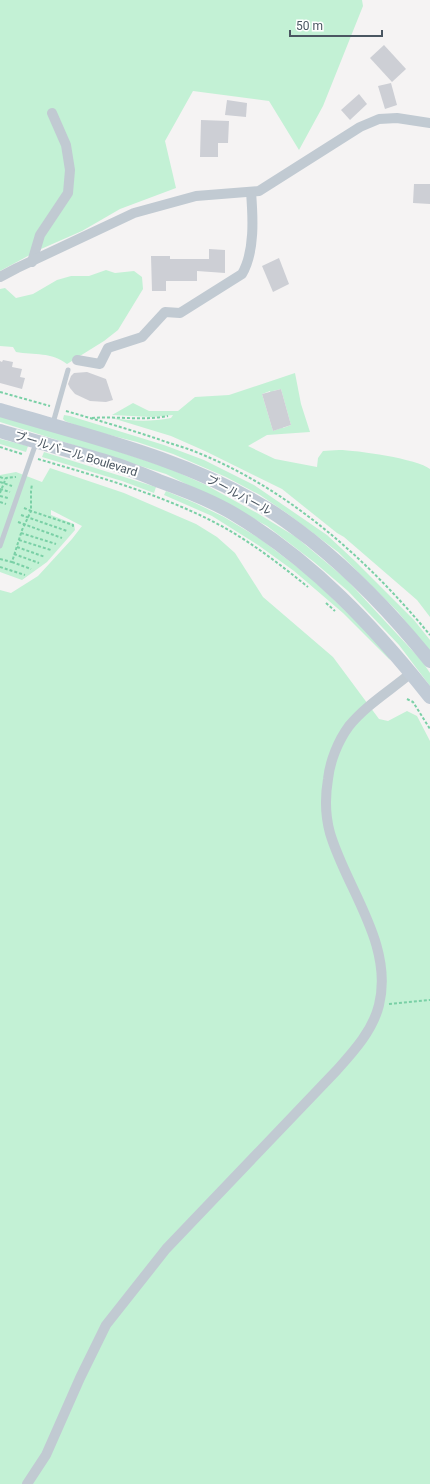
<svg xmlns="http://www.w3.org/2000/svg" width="430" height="1484" font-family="Roboto,'Noto Sans JP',sans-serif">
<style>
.green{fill:#c3f1d5;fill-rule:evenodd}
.building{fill:#cdcfd5}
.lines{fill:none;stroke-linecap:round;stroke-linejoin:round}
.path{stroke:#7ad0a6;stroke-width:2;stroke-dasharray:3 2;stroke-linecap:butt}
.lane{stroke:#c1cad2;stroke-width:5}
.street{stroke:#c1cad2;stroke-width:10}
.secondary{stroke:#c1cbd6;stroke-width:14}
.labels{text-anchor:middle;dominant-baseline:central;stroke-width:4;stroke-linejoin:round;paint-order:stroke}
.street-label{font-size:12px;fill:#4a5661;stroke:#fff}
</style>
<rect width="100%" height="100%" fill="#f5f3f3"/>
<g class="green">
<polygon points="0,0 362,0 363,6 323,106 299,150 269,101 193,91 165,141 176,188 120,209 82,231 41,249 0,271"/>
<path d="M106,270L115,273L134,271L142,277L143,289L118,330L104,341L67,364C52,352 34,355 16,352L13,347L0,346V289L5,288L16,298L33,294L57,280L71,276H89Z"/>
<path d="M295,373L301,404L310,432L267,435L248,446L275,459L317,467L318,458L323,451C328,451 333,450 339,450C356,450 418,459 430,469V617L417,600L344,537L337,533L282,489L205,451L171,436L112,418C132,421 150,422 171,418L173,415L151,417L112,415L133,403L149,411H178L195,397L229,395ZM281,389L291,425L283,428L273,391ZM270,391L281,428L273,431L262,394Z"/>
<polygon points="64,415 70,416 164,445 204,460 254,485 327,535 355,561 414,620 430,640 430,652 398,612 338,552 288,514 260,495 226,477 173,454 137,442 86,429 65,421 63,419"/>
<polygon points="0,416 75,437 168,468 204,484 257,513 296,537 346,579 422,661 430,673 430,686 399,645 348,591 314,562 267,526 224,503 166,474 0,422"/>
<polygon points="0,439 28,446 26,452 0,444"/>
<polygon points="44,452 156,487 154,493 122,481 42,457"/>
<polygon points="50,468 124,493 196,524 217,537 235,553 263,597 333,657 379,719 388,721 407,711 417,716 430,741 430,1484 0,1484 0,590 11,593 38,576 72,539 82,526 51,510 51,515 74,524 75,530 47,562 22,580 0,572 0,475 16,472 42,482"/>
<polygon points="166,491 195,503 224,517 259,538 309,576 387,651 390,660 343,613 294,571 258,545 212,516 164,495"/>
</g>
<g class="building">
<polygon points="384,45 406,69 392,82 370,58"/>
<polygon points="391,83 397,105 385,109 378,86"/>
<polygon points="359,94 367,104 350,120 341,110"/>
<polygon points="227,100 247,103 246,117 225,115"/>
<polygon points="201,120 229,121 228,143 218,143 218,157 200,157"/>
<polygon points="414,184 430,184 430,204 413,203"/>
<polygon points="209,249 225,250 225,273 197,271 197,281 166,281 166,291 152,291 151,256 170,256 170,259 209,259"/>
<polygon points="279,258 289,284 273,292 262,266"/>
<polygon points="3,360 13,362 12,367 22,369 20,377 25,378 22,389 0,383 0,361 2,362"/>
<polygon points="87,372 106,379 113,400 106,402 90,401 75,394 70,388 68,384 71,376 74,373"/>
<polygon points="281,389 291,425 273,431 262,394"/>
</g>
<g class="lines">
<g class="path">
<polyline points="0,392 50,406"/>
<path d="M66,411C97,420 128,429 158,439C171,444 184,447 196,452C289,489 367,559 430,635"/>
<path d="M92,418C117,416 143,421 168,416"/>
<polyline points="0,447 22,454"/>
<path d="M38,459C96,476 156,493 210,520C246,538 277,562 308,587"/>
<polyline points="0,477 5,479"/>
<polyline points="0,482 12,486"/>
<polyline points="0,489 10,492"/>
<polyline points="0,493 6,478 16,477"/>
<polyline points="0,496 8,498"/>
<polyline points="0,502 6,504"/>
<polyline points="24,508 31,511 31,491 32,484"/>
<polyline points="21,515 67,531"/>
<polyline points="18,522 62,538"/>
<polyline points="21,533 56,544"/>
<polyline points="19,540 51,550"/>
<polyline points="17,547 45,557"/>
<polyline points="14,554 39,563"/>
<polyline points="0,559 12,562 22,530 31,511 73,525 73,527"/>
<polyline points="12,562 31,569"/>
<polyline points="0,567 25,575"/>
<polyline points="326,603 335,611"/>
<polyline points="407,699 413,702 430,729"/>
<polyline points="389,1004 430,1000"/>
</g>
<g class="lane">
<polyline points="53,423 68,370"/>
<polyline points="0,546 36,443"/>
</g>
<g class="street">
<polyline points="32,262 40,235 68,193 70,170 66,145 52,113"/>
<polyline points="0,277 17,268 134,213 196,196 259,191 360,127 379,119 397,118 430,123"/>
<path d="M77,360L100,364L108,348L142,337L165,312L180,313L242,274C255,252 253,217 251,192"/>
<path d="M27,1484L46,1455L80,1378L106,1325L166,1249L337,1070C354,1051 373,1030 379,1005C394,944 346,888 330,833C325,815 325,797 328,779C330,761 338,741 349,726C366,705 391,690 411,673"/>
</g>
<g class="secondary">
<path d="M0,410C91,437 188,459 269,510C284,519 298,530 311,540C356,576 394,616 430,661"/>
<path d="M0,431C36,442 72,451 108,462C125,467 142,474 159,481C184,490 211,500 234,514C312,561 374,626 430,697"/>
</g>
</g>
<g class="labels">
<g class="street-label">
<text transform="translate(76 454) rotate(17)">ブールバール Boulevard</text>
<text transform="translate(239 495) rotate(28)">ブールバール</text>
</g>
</g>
<path d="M290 30v6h92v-6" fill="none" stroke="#4a5661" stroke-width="2"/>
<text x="296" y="30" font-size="12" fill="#4a5661" stroke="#ffffff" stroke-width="3" paint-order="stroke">50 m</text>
</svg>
